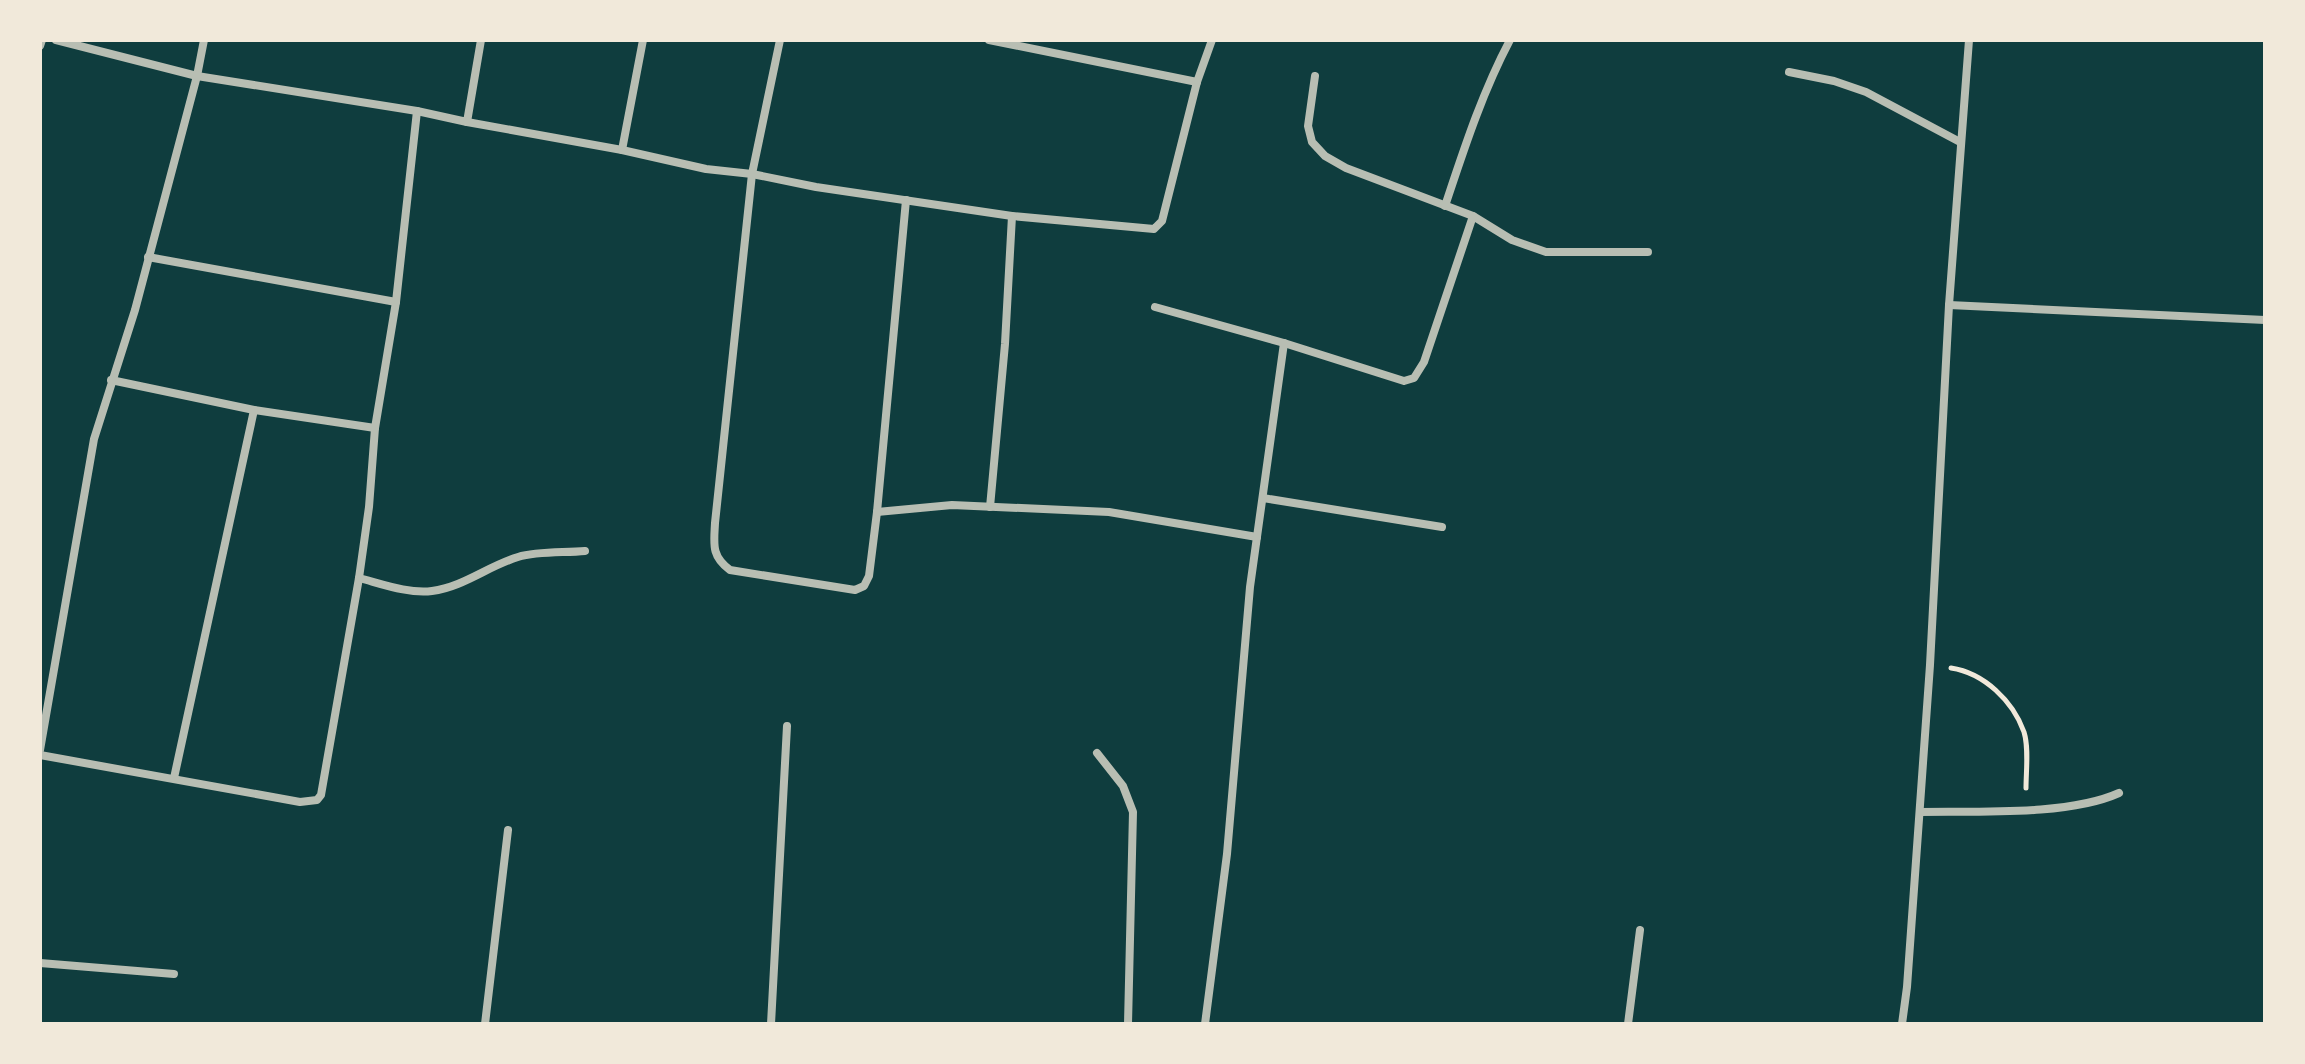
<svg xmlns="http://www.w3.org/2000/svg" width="2305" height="1064" font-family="'Noto Serif',serif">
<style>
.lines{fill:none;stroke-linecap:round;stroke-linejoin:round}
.path{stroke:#f1e9da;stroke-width:5}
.minor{stroke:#b8beb3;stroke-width:8}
</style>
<rect width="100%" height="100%" fill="#0f3d3e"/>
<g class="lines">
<path class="path" d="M1951,668C1984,673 2013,701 2024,732C2029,748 2026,771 2026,788"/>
<g class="minor">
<polyline points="56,40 197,76 417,111 467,122 481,40"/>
<path d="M780,40L752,174L715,523C714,544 711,556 730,570L855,590L864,586L869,576L877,512L906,200"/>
<polyline points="989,40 1197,82"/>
<polyline points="40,46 42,40"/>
<polyline points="1789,72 1834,81 1866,92 1960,142"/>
<polyline points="1315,76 1308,126 1312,142 1325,156 1346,168 1473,216 1512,240 1546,252 1648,252"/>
<polyline points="467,122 622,150 706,169 752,174 816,187 1012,216 1154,229 1162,221 1197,82 1212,40"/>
<polyline points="622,150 643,40"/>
<path d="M1445,206C1464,149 1482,93 1510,40"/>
<polyline points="148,257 396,302"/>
<polyline points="1949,305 2265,320"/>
<polyline points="1155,307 1284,343 1404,381 1414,378 1424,362 1473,216"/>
<polyline points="111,380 254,410 375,428"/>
<polyline points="1263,498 1442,527"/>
<polyline points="990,507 1005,344 1012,216"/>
<polyline points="877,512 952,505 1109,512 1257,537"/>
<path d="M359,578C382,584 409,594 432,591C463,587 488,566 518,557C538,551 564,553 585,551"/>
<polyline points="40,750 94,439 135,310 197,76 204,40"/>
<polyline points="1097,753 1123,786 1133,812 1128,1024"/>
<polyline points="40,755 300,802 317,800 321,795 359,578 369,507 375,428 396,302 417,111"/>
<polyline points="174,778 254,410"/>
<path d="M1920,812C1977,811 2068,816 2119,793"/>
<polyline points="40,963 174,974"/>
<polyline points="485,1024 508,830"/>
<polyline points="771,1024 787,726"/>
<polyline points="1205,1024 1227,854 1250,587 1284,343"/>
<polyline points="1628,1024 1640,930"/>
<polyline points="1902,1024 1907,987 1930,665 1949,305 1969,40"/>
</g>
</g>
<rect width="2305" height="1064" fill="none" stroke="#f1e9da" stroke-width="84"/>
</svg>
